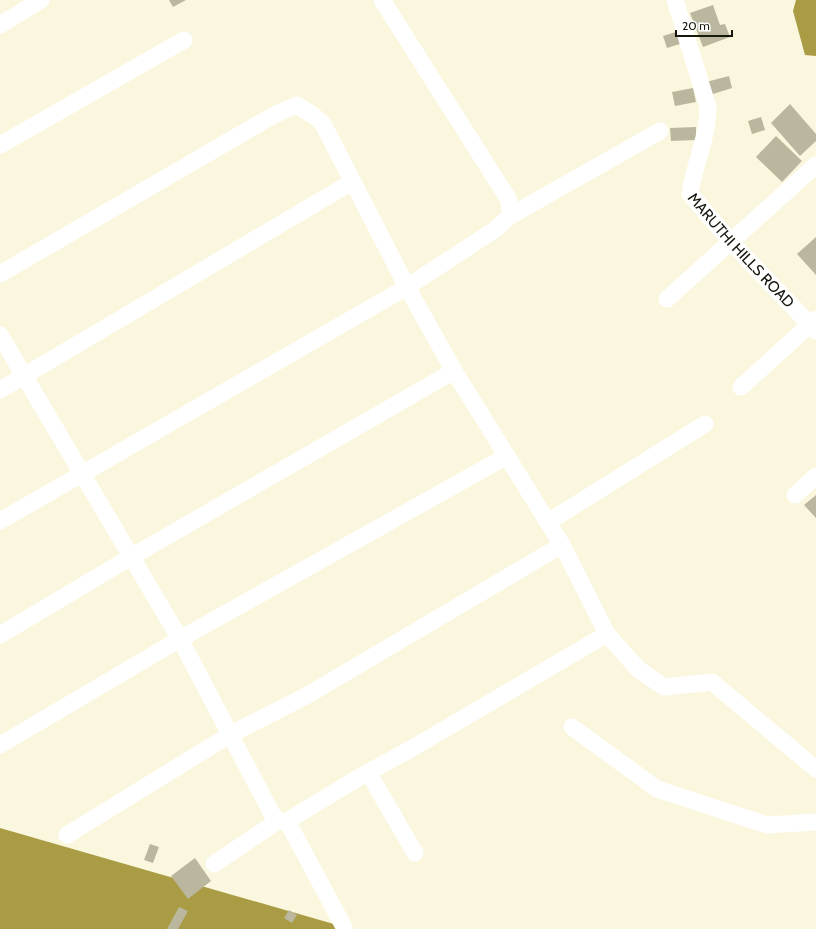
<svg xmlns="http://www.w3.org/2000/svg" width="816" height="929" font-family="Cabin,sans-serif">
<style>
.water{fill:#a99c44}
.building{fill:#bab79e}
.lines{fill:none;stroke-linecap:round;stroke-linejoin:round}
.street{stroke:#fff;stroke-width:17}
.labels{text-anchor:middle;dominant-baseline:central;stroke-width:3.5;stroke-linejoin:round;paint-order:stroke}
.street-label{font-size:15px;fill:#18170e;stroke:#fff}
</style>
<rect width="100%" height="100%" fill="#fbf7de"/>
<g class="water">
<polygon points="796,0 816,0 816,56 805,55 793,11"/>
<polygon points="0,828 344,927 346,929 0,929"/>
</g>
<g class="building">
<polygon points="169,0 186,0 173,7"/>
<polygon points="713,5 720,25 725,24 730,37 703,47 690,13"/>
<polygon points="682,30 686,42 667,48 663,36"/>
<polygon points="729,76 732,88 710,95 706,82"/>
<polygon points="693,88 696,102 675,106 672,92"/>
<polygon points="790,104 816,134 816,141 800,156 771,123"/>
<polygon points="761,117 765,130 752,134 748,121"/>
<polygon points="696,127 696,140 671,141 670,128"/>
<polygon points="776,136 802,161 782,182 756,157"/>
<polygon points="816,237 816,275 797,254"/>
<polygon points="816,495 816,518 804,505"/>
<polygon points="150,844 159,847 153,863 144,860"/>
<polygon points="195,858 211,881 188,899 171,876"/>
<polygon points="179,907 188,911 178,929 167,929"/>
<polygon points="289,910 297,915 292,923 284,918"/>
</g>
<g class="lines">
<g class="street">
<polyline points="382,0 509,200 510,216 496,229 407,287 454,371 562,545 607,634 638,669 664,687 712,682 816,769"/>
<path id="s1" d="M675,0L708,107C708,137 694,165 690,194L731,242L816,331"/>
<polyline points="0,25 41,0"/>
<polyline points="0,145 184,40"/>
<polyline points="510,216 660,131"/>
<polyline points="0,274 274,115 297,105 314,116 323,124 407,287 0,521"/>
<polyline points="667,299 816,165"/>
<polyline points="0,335 180,639 272,814 278,821 287,821 358,778 409,750 607,634"/>
<polyline points="741,387 816,319"/>
<polyline points="0,390 352,182"/>
<polyline points="795,495 816,476"/>
<polyline points="548,522 705,424"/>
<polyline points="0,635 131,557 454,371"/>
<polyline points="572,727 657,789 767,825 816,822"/>
<polyline points="0,745 180,639 507,456"/>
<polyline points="368,772 415,853"/>
<polyline points="287,821 344,927"/>
<polyline points="67,835 231,734 306,696 562,545"/>
<polyline points="214,864 278,821"/>
</g>
</g>
<g class="labels">
<g class="street-label">
<text stroke="none"><textPath href="#s1" startOffset="277">MARUTHI HILLS ROAD</textPath></text>
</g>
</g>
<path d="M676 30v6h56v-6" fill="none" stroke="#18170e" stroke-width="2"/>
<text x="682" y="30" font-size="12" fill="#18170e" stroke="#ffffff" stroke-width="3" paint-order="stroke">20 m</text>
</svg>
